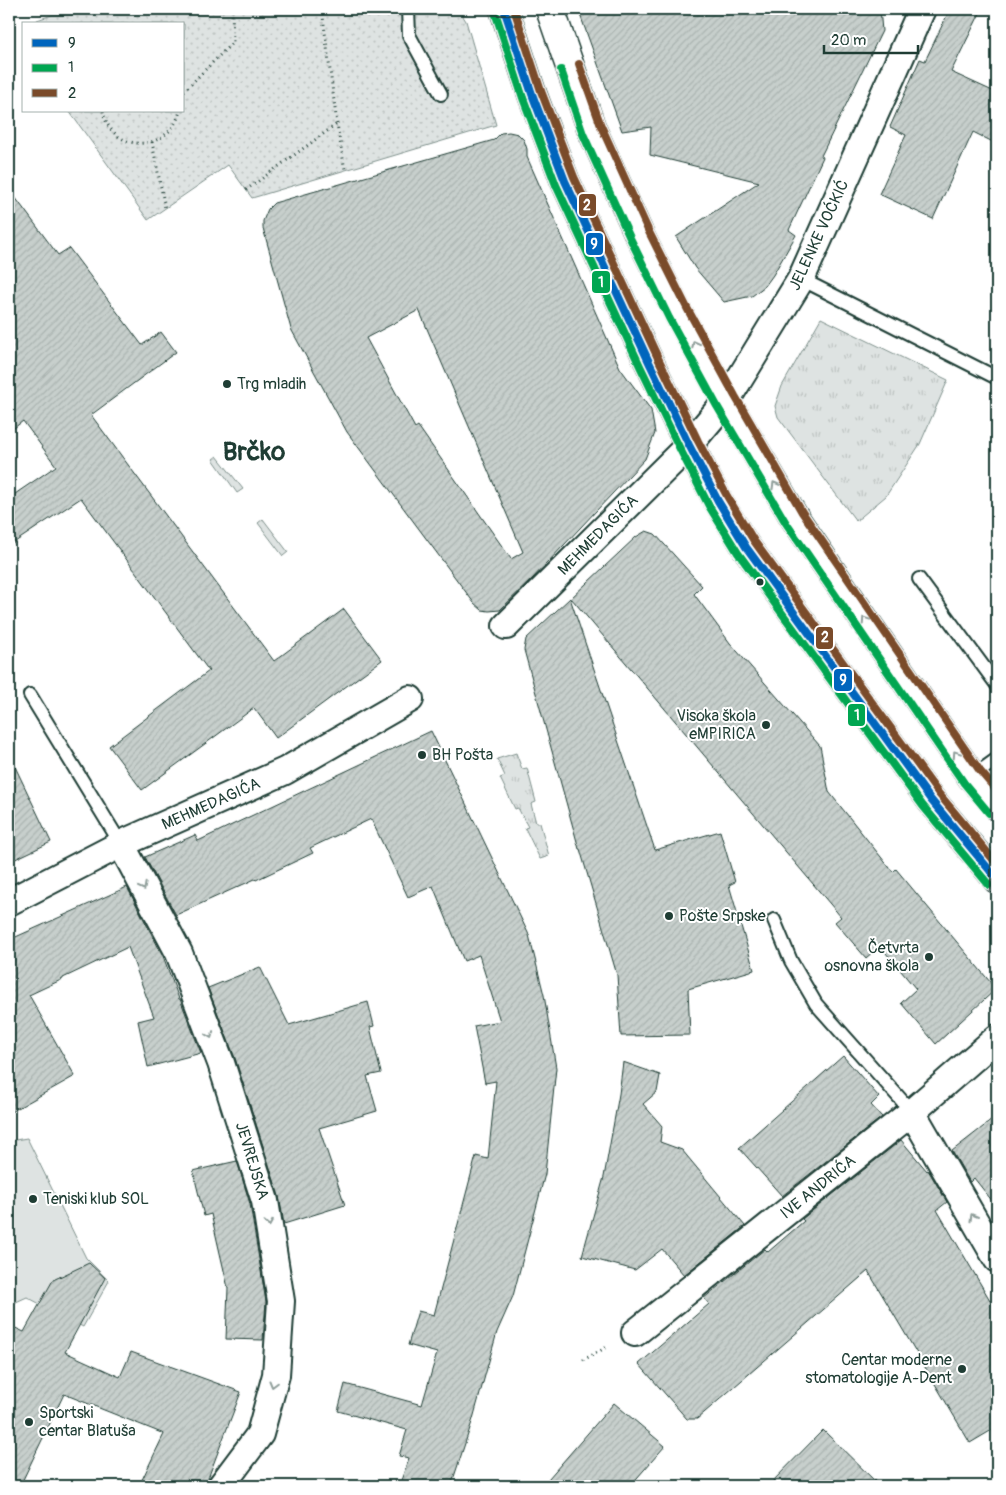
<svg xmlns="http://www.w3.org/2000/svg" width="1006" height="1495" font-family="Pangolin,sans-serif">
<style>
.grass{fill:url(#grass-tufts);stroke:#7e908b}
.park{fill:url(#park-dots);stroke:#7e908b}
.pitch{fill:#dee3e2;stroke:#7e908b}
.building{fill:url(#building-hatch);stroke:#1f3d34;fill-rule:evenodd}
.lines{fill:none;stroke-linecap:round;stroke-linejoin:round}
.lane-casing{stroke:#1f3d34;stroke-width:16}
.street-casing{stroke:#1f3d34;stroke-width:30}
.secondary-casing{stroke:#1f3d34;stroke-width:31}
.path{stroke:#1f3d34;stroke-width:3;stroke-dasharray:1 4;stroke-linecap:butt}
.lane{stroke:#fff;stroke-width:12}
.street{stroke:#fff;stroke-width:26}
.secondary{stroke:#fff;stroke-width:28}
.bus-1-casing{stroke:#fff;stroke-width:11}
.bus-2-casing{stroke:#fff;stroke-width:11}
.bus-3-casing{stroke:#fff;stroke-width:11}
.bus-1{stroke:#0065bd;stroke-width:8}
.bus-2{stroke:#00a651;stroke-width:8}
.bus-3{stroke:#7a4b2a;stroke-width:8}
.oneway{stroke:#8f9e9a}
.poi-dot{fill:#1f3d34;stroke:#fff;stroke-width:2}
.labels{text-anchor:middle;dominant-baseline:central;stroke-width:4;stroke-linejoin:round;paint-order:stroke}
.street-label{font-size:16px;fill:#1f3d34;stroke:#fff}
.poi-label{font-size:16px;fill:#1f3d34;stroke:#fff;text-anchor:start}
.town-label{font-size:26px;font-weight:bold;fill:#1f3d34;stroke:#fff}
.line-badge{stroke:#fff;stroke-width:2}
.badge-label{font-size:14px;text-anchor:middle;font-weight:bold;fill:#fff}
</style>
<defs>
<pattern id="grass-tufts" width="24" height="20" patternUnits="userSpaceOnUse" patternTransform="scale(1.25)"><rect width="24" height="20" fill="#dee3e2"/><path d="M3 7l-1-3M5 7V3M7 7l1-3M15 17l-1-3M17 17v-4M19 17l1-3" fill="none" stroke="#bec4c2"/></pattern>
<pattern id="park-dots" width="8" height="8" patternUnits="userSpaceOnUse" patternTransform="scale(1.25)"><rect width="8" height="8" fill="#dee3e2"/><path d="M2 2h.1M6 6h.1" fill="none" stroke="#bec4c2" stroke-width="1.8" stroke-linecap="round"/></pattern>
<pattern id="building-hatch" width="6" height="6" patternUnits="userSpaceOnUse" patternTransform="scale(1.25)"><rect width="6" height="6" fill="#c7cfcc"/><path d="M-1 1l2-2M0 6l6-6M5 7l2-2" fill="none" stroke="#aab3b0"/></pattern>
</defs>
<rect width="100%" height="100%" fill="#fff"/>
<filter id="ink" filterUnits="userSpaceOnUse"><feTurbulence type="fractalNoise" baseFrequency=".02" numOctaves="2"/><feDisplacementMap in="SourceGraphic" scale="10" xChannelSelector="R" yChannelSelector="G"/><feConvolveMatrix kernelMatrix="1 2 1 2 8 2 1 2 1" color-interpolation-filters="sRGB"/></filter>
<g filter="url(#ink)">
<g class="grass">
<polygon points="821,318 948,380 920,444 886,496 856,521 778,417 775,406 782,386"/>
<polygon points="217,456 243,489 237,493 213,459"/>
<polygon points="263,519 288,552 283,556 258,523"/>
<polygon points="516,753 522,769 527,768 536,802 531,804 536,823 540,823 549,856 540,859 525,828 528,827 518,808 515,809 500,778 505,776 497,759"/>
</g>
<polygon class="park" points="301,9 459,10 466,21 496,125 252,198 228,165 148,220 69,111 184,111 184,24 38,24 37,20 52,15"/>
<polygon class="pitch" points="27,1138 86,1258 109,1281 83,1327 27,1297 16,1302 9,1304 9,1141"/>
<g class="building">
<polygon points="578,9 880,9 882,31 821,156 823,157 789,230 796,235 773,275 765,286 752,296 724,302 695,268 676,237 759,182 650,155 651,127 622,131"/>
<polygon points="950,9 982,9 951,72 997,93 997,144 973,132 933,219 879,194 906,135 890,127 920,59 925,61"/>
<path d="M509,132L518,134L524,140L527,149V157L620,368L651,410L655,433L645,459L532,579L500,610L489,611L482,610L474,603L347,432L291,329L263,228V221L268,209L274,203L494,140L501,133ZM419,310L523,552L511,559L418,426L415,428L366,338Z"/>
<polygon points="9,189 58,255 69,248 142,345 161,332 176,352 91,415 274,661 344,609 382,660 276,738 254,708 142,790 109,746 209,671 81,498 9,546 9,498 56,466 23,421 9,432"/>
<polygon points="646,531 655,534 702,586 694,594 730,643 820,746 829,792 893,872 896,869 996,989 936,1044 901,1003 916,989 880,946 866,958 835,922 841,917 571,598 636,537"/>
<polygon points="570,598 655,850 720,831 735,882 729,885 754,970 688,989 690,1035 621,1036 617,975 580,849 579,849 524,650 526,639"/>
<polygon points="431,731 529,935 544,995 556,1068 545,1174 513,1296 497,1332 473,1419 451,1486 399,1486 409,1458 399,1456 407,1430 338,1411 345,1384 422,1405 437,1353 408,1345 418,1311 434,1315 476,1156 488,1159 496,1081 485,1083 474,1026 500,1021 479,955 464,961 433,886 408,897 371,819 310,848 313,853 256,880 255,879 176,915 145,857 195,835 198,841"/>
<polygon points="9,754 51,842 9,862"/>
<polygon points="127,887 163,956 179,999 180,999 201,1053 148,1067 138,1021 154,1017 128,947 63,978 63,979 29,995 75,1076 9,1113 9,940"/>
<polygon points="260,967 289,1025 368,1002 374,1026 370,1027 381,1073 367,1076 377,1111 319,1128 345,1205 284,1224 279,1196 235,1058 208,988"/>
<polygon points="843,1056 879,1097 871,1105 882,1117 782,1196 739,1148"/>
<polygon points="623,1062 660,1075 657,1092 643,1104 662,1126 660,1142 682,1150 745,1226 684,1275 662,1249 635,1270 582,1256 604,1177 619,1094"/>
<polygon points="997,1116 997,1207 974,1178 970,1182 952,1151"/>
<polygon points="901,1140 927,1171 928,1170 947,1202 937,1210 997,1312 997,1427 970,1443 868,1271 697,1419 687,1419 639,1364 709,1304 704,1298 765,1249 768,1252 804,1221 802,1219"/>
<polygon points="237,1161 250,1204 266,1302 263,1340 226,1339 228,1288 211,1214 204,1216 193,1171"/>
<polygon points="89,1263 105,1278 65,1352 120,1377 131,1352 241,1392 205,1486 139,1486 164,1434 64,1394 20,1486 9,1486 9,1325 24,1332 53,1280"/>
<polygon points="614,1403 665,1446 630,1486 542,1486"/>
<polygon points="823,1430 880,1486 768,1486"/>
</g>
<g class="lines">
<defs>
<g id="lane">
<polyline points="408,9 409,35 441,94"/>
<polyline points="801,279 997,378"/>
<polyline points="919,579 997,685"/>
<polyline points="30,695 121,844"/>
<polyline points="972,777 997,759"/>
<polyline points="774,920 791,961 816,1004 912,1112"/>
</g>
<g id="street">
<polyline points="506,626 689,445 726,401 801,279 922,9"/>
<polyline points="121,844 179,953 221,1063 265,1201 281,1301 276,1375 260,1434 221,1486"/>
<polyline points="9,902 121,844 285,771 410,699"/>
<polyline points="912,1112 997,1259"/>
<polyline points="635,1333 912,1112 997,1038"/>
</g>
<g id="secondary">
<polyline points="504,9 532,94 565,181 649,362 689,445 718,501 746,547 931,800 997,879"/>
<polyline points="550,9 592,130 639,234 678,313 726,401 794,517 972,777 997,806"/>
</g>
</defs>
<use href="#lane" class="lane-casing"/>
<use href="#street" class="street-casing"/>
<use href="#secondary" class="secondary-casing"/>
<g class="path">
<polyline points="322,9 337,124 345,170"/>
<polyline points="184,91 233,42 232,9"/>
<path d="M103,111C111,154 169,154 180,111"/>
<polyline points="152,142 165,208"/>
<polyline points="246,190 337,124"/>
<polyline points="583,1360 609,1346"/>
</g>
<use href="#lane" class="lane"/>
<use href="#street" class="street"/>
<use href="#secondary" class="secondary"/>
<defs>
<polyline id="bus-1" points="504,9 532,94 565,181 649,362 689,445 718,501 746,547 931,800 997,879"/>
<g id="bus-2">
<polyline points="495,12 523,98 556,185 640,366 680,449 709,506 738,553 923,806 989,885"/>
<polyline points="561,70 583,134 630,238 669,318 717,406 786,523 964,783 989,813"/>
</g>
<g id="bus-3">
<polyline points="514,9 541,91 574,177 658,358 698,441 727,496 754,541 939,794 997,864"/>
<polyline points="579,64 601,126 648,230 687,308 735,396 802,512 980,771 997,791"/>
</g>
</defs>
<use href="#bus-1" class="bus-1-casing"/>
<use href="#bus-2" class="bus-2-casing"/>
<use href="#bus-3" class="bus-3-casing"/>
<use href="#bus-1" class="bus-1"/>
<use href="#bus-2" class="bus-2"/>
<use href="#bus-3" class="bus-3"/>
</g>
<defs><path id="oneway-chevron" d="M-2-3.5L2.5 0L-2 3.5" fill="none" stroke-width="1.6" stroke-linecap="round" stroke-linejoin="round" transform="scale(1.25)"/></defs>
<g class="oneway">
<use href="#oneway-chevron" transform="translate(695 344) rotate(-118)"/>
<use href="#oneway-chevron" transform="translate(775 485) rotate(-120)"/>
<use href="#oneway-chevron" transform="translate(865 620) rotate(-124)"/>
<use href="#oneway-chevron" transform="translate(956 754) rotate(-124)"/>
<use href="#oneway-chevron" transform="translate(143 887) rotate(62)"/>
<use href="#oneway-chevron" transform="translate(210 1035) rotate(69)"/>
<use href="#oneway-chevron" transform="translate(973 1217) rotate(-120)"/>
<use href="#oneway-chevron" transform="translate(269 1223) rotate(81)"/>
<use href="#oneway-chevron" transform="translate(273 1384) rotate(105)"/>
</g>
</g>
<g class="poi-dot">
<circle cx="227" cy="384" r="5"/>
<circle cx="760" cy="582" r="4.5"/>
<circle cx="766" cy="725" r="5"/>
<circle cx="422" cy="755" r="5"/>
<circle cx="669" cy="916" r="5"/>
<circle cx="929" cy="957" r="5"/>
<circle cx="33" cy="1199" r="5"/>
<circle cx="962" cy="1369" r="5"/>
<circle cx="29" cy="1422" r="5"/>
</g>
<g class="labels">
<g class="street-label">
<text transform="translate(819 235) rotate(-65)">JELENKE VOĆKIĆ</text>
<text transform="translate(598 535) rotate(-45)">MEHMEDAGIĆA</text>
<text transform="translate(211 804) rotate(-24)">MEHMEDAGIĆA</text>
<text transform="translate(252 1161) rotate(73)">JEVREJSKA</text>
<text transform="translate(818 1187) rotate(-39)">IVE ANDRIĆA</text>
</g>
<g class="poi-label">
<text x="237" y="384">Trg mladih</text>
<text x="756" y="716" text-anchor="end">Visoka škola<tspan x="756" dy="18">eMPIRICA</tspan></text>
<text x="432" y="755">BH Pošta</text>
<text x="679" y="916">Pošte Srpske</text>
<text x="919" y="948" text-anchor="end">Četvrta<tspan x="919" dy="18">osnovna škola</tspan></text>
<text x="43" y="1199">Teniski klub SOL</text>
<text x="952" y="1360" text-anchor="end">Centar moderne<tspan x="952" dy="18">stomatologije A-Dent</tspan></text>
<text x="39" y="1413">Sportski<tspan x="39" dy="18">centar Blatuša</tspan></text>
</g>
<g class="town-label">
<text x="254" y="452">Brčko</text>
</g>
</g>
<g class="line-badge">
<rect x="578" y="193" width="19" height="24" rx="5" fill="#7a4b2a"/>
<rect x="585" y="232" width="19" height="24" rx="5" fill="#0065bd"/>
<rect x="591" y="270" width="20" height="24" rx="5" fill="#00a651"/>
<rect x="815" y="626" width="19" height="24" rx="5" fill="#7a4b2a"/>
<rect x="833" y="668" width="20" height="24" rx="5" fill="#0065bd"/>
<rect x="847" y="703" width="19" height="24" rx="5" fill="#00a651"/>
</g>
<g class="badge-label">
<text x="587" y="210">2</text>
<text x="594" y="249">9</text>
<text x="601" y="287">1</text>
<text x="825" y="642">2</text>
<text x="843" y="685">9</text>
<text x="857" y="720">1</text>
</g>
<rect width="1006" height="1495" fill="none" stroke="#fff" stroke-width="30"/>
<rect x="15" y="15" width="976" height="1465" fill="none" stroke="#1f3d34" stroke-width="2" filter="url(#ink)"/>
<rect x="22" y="22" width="162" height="90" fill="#ffffff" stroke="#a5b1ae"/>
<rect x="32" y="39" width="25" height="8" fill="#0065bd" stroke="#a5b1ae"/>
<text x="68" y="48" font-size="15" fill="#1f3d34">9</text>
<rect x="32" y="64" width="25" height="8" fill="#00a651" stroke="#a5b1ae"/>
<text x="68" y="72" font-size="15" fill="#1f3d34">1</text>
<rect x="32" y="89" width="25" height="8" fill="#7a4b2a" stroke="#a5b1ae"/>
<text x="68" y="98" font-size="15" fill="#1f3d34">2</text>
<path d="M824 45v8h94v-8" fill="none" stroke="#1f3d34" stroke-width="2.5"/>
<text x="831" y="45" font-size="15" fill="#1f3d34" stroke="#ffffff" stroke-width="4" paint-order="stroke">20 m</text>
</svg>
